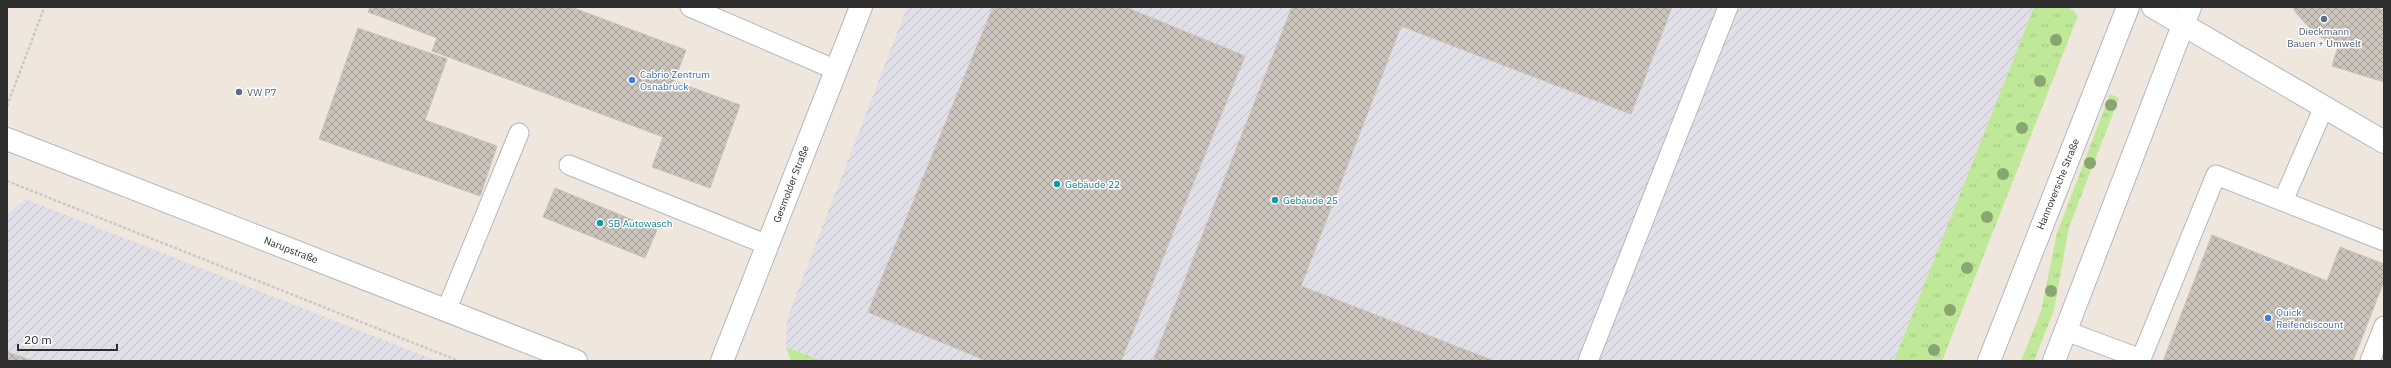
<svg xmlns="http://www.w3.org/2000/svg" width="2391" height="368" font-family="'IBM Plex Sans',sans-serif">
<style>
.industrial{fill:url(#industrial-furrows)}
.grass{fill:url(#grass-tufts)}
.building{fill:url(#building-cross-hatch);stroke:#cbc1b7}
.lines{fill:none;stroke-linecap:round;stroke-linejoin:round}
.lane-casing{stroke:#b2b7c1;stroke-width:21}
.street-casing{stroke:#b2b7c1;stroke-width:24}
.secondary-casing{stroke:#b2b7c1;stroke-width:24}
.path{stroke:#c8c8c8;stroke-width:2.5;stroke-dasharray:3 2;stroke-linecap:butt}
.lane{stroke:#fff;stroke-width:19}
.street{stroke:#fff;stroke-width:22}
.secondary{stroke:#fff;stroke-width:22}
.tree{fill:#89a670}
.service-dot{fill:#5c6f8a;stroke:#fff;stroke-width:1.5}
.shop-dot{fill:#3f7fe0;stroke:#fff;stroke-width:1.5}
.culture-dot{fill:#0f9aa8;stroke:#fff;stroke-width:1.5}
.labels{text-anchor:middle;dominant-baseline:central;stroke-width:3;stroke-linejoin:round;paint-order:stroke}
.service-label{font-size:10px;fill:#4e5e75;stroke:#fff}
.shop-label{font-size:10px;fill:#366cbe;stroke:#fff;text-anchor:start}
.street-label{font-size:10px;fill:#2d2d2d;stroke:#fff}
.culture-label{font-size:10px;fill:#0d838f;stroke:#fff;text-anchor:start}
</style>
<defs>
<pattern id="industrial-furrows" width="10" height="10" patternUnits="userSpaceOnUse"><rect width="10" height="10" fill="#e0dfe7"/><path d="M-1 1l2-2M0 10L10 0M9 11l2-2" fill="none" stroke="#c0c0c6"/></pattern>
<pattern id="grass-tufts" width="24" height="20" patternUnits="userSpaceOnUse"><rect width="24" height="20" fill="#bfe998"/><path d="M3 7l-1-3M5 7V3M7 7l1-3M15 17l-1-3M17 17v-4M19 17l1-3" fill="none" stroke="#a4c883"/></pattern>
<pattern id="building-cross-hatch" width="8" height="8" patternUnits="userSpaceOnUse"><rect width="8" height="8" fill="#cbc4bd"/><path d="M0 0l8 8M0 8l8-8" fill="none" stroke="#a5a09a"/></pattern>
</defs>
<rect width="100%" height="100%" fill="#efe6de"/>
<g class="industrial">
<polygon points="907,7 2034,7 1894,361 822,361 786,347 787,319"/>
<polygon points="25,199 437,361 7,361 7,215"/>
</g>
<g class="grass">
<polygon points="2034,7 2069,7 2078,16 1942,361 1894,361"/>
<polygon points="2110,94 2119,98 2069,227 2054,310 2034,361 2021,361 2041,311 2057,233"/>
<polygon points="786,347 822,361 791,361"/>
</g>
<g class="building">
<polygon points="370,7 571,7 686,50 674,81 740,105 710,188 652,167 663,137 432,51 437,38 368,12"/>
<polygon points="993,7 1125,7 1245,56 1121,361 987,361 868,312"/>
<polygon points="1292,7 1672,7 1631,114 1401,26 1301,286 1494,361 1153,361"/>
<polygon points="2293,7 2350,7 2337,47 2313,32 2296,13"/>
<polygon points="2350,7 2375,7 2384,10 2384,82 2332,66"/>
<polygon points="358,28 447,59 425,120 497,146 480,196 319,139"/>
<polygon points="555,188 657,230 645,258 543,217"/>
<polygon points="2212,235 2327,281 2340,247 2384,264 2384,281 2353,361 2163,361"/>
<polygon points="7,352 34,361 7,361"/>
</g>
<g class="lines">
<defs>
<g id="lane">
<polyline points="690,7 836,70"/>
<polyline points="569,165 768,245"/>
<polyline points="2283,201 2324,107"/>
<polyline points="446,311 519,133"/>
<polyline points="2066,331 2141,359 2140,361"/>
<polyline points="2141,359 2216,175 2384,241"/>
<polyline points="1588,361 1728,7"/>
<polyline points="2370,361 2384,326"/>
</g>
<g id="street">
<polyline points="2153,7 2384,142"/>
<polyline points="722,361 861,7"/>
</g>
<g id="secondary">
<polyline points="7,139 576,361"/>
<polyline points="1989,361 2128,7"/>
<polyline points="2054,361 2190,7"/>
</g>
</defs>
<use href="#lane" class="lane-casing"/>
<use href="#street" class="street-casing"/>
<use href="#secondary" class="secondary-casing"/>
<g class="path">
<polyline points="7,106 44,8"/>
<polyline points="7,181 459,361"/>
</g>
<use href="#lane" class="lane"/>
<use href="#street" class="street"/>
<use href="#secondary" class="secondary"/>
</g>
<g class="tree">
<circle cx="2056" cy="40" r="6"/>
<circle cx="2040" cy="81" r="6"/>
<circle cx="2111" cy="105" r="6"/>
<circle cx="2022" cy="128" r="6"/>
<circle cx="2090" cy="163" r="6"/>
<circle cx="2003" cy="174" r="6"/>
<circle cx="1987" cy="217" r="6"/>
<circle cx="1967" cy="268" r="6"/>
<circle cx="2051" cy="291" r="6"/>
<circle cx="1950" cy="310" r="6"/>
<circle cx="1934" cy="350" r="6"/>
</g>
<g class="service-dot">
<circle cx="2324" cy="19" r="4"/>
<circle cx="239" cy="92" r="4"/>
</g>
<g class="shop-dot">
<circle cx="632" cy="80" r="4"/>
<circle cx="2268" cy="318" r="4"/>
</g>
<g class="culture-dot">
<circle cx="1057" cy="184" r="4"/>
<circle cx="1275" cy="200" r="4"/>
<circle cx="600" cy="223" r="4"/>
</g>
<g class="labels">
<g class="service-label">
<text x="2324" y="31">Dieckmann<tspan x="2324" dy="12">Bauen + Umwelt</tspan></text>
<text x="247" y="92" text-anchor="start">VW P7</text>
</g>
<g class="shop-label">
<text x="640" y="74">Cabrio Zentrum<tspan x="640" dy="12">Osnabrück</tspan></text>
<text x="2276" y="312">Quick<tspan x="2276" dy="12">Reifendiscount</tspan></text>
</g>
<g class="street-label">
<text transform="translate(791 184) rotate(-69)">Gesmolder Straße</text>
<text transform="translate(2058 184) rotate(-68)">Hannoversche Straße</text>
<text transform="translate(291 250) rotate(21)">Narupstraße</text>
</g>
<g class="culture-label">
<text x="1065" y="184">Gebäude 22</text>
<text x="1283" y="200">Gebäude 25</text>
<text x="608" y="223">SB Autowasch</text>
</g>
</g>
<rect width="2391" height="368" fill="none" stroke="#2d2d2d" stroke-width="16"/>
<path d="M18 344v6h99v-6" fill="none" stroke="#2d2d2d" stroke-width="2"/>
<text x="24" y="344" font-size="12" fill="#2d2d2d" stroke="#ffffff" stroke-width="3" paint-order="stroke">20 m</text>
</svg>
